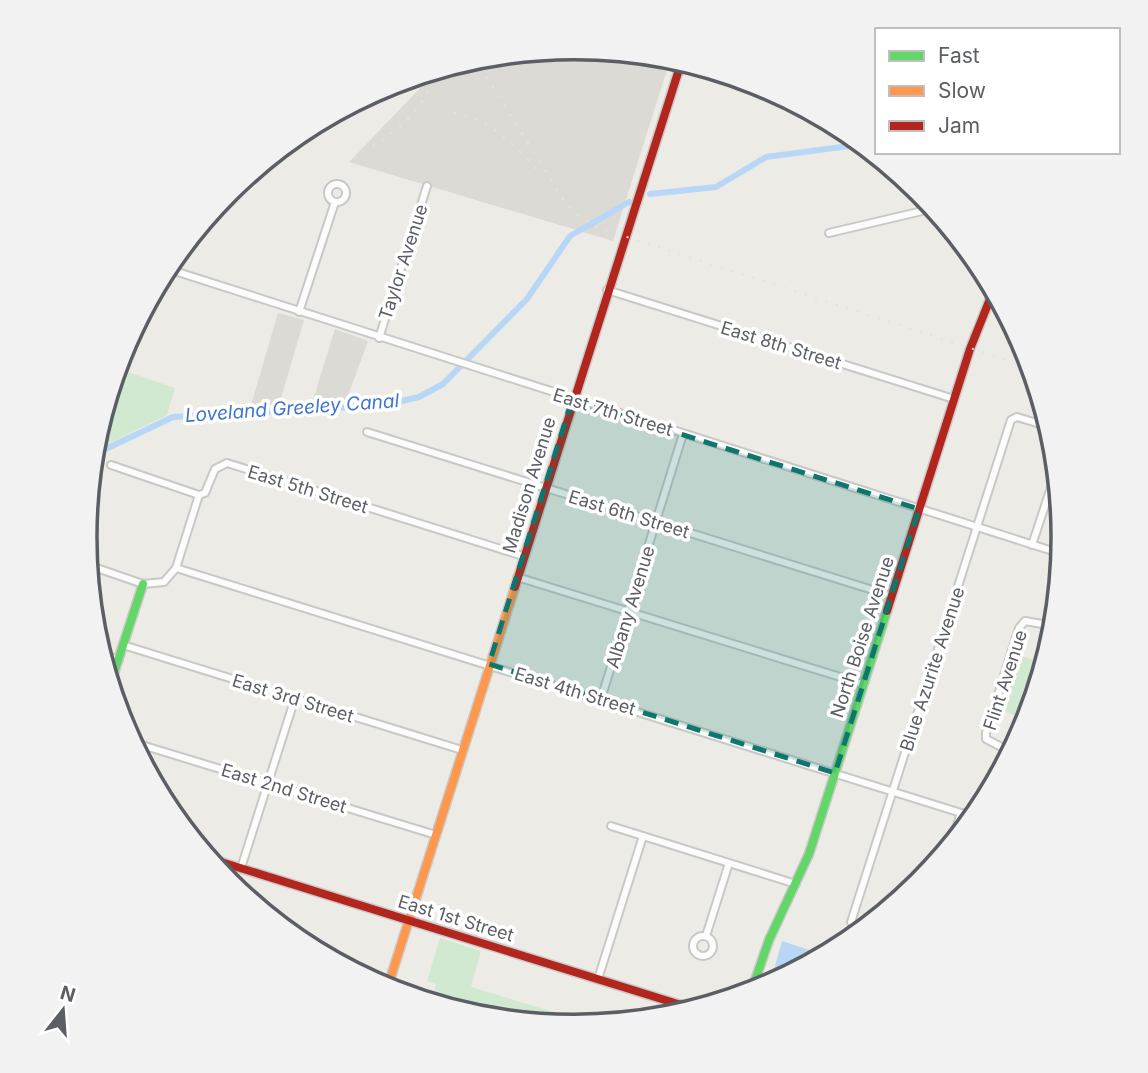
<svg xmlns="http://www.w3.org/2000/svg" width="1148" height="1073" font-family="Inter,sans-serif">
<style>
.industrial{fill:#dbdad5}
.green{fill:#d2e9d1}
.water{fill:#b8d7f7}
.lines{fill:none;stroke-linecap:round;stroke-linejoin:round}
.canal{stroke:#b8d7f7;stroke-width:6}
.street-casing{stroke:#c8c9c7;stroke-width:10}
.fast-casing{stroke:#c9cac9;stroke-width:11}
.slow-casing{stroke:#c9cac9;stroke-width:11}
.jam-casing{stroke:#c9cac9;stroke-width:11}
.street{stroke:#fcfcfb;stroke-width:6}
.fast{stroke:#63d668;stroke-width:8}
.slow{stroke:#ff974d;stroke-width:8}
.jam{stroke:#b3261e;stroke-width:8}
.rail{stroke:#e4e3e2;stroke-width:2;stroke-dasharray:2 9;stroke-linecap:butt}
.marked{fill:#0f766e;fill-opacity:0.2;stroke:#0f766e;stroke-width:5;stroke-dasharray:14 9;stroke-linejoin:round}
.labels{text-anchor:middle;dominant-baseline:central;stroke-width:7;stroke-linejoin:round;paint-order:stroke}
.street-label{font-size:18px;fill:#5b5e64;stroke:#fff}
.water-label{font-size:19px;font-style:italic;fill:#3b75cc;stroke:#fff}
.rim{fill:none;stroke:#5b5e64;stroke-width:3.5}
</style>
<rect width="100%" height="100%" fill="#ecebe5"/>
<g class="industrial">
<polygon points="574,47 671,57 613,241 349,162 428,80 428,72 479,57"/>
<polygon points="278,313 304,320 279,405 251,405"/>
<polygon points="335,329 368,341 346,401 312,403"/>
</g>
<g class="green">
<polygon points="116,368 175,388 167,415 93,451"/>
<polygon points="1018,655 1044,663 1027,719 1001,711"/>
<polygon points="440,938 481,951 471,987 550,1011 547,1023 478,1016 431,1002 436,984 427,981"/>
</g>
<polygon class="water" points="782,941 824,955 770,984"/>
<g class="lines">
<g class="canal">
<polyline points="650,194 716,187 766,157 864,144"/>
<polyline points="93,455 173,417 385,405 419,397 443,384 527,299 570,236 629,202"/>
</g>
<defs>
<g id="street">
<circle cx="337" cy="193" r="9"/>
<polyline points="829,233 935,208"/>
<polyline points="165,268 1062,554"/>
<polyline points="607,290 954,399"/>
<polyline points="299,312 335,202"/>
<polyline points="379,338 427,186"/>
<polyline points="367,432 892,596"/>
<polyline points="111,465 199,495 205,493 215,469 227,463 523,556"/>
<polyline points="1032,545 1057,469"/>
<polyline points="88,565 143,584 164,582 176,568 199,495"/>
<polyline points="176,568 974,817"/>
<polyline points="517,577 863,684"/>
<polyline points="123,645 462,750"/>
<polyline points="101,654 119,660"/>
<polyline points="601,699 683,434"/>
<polyline points="132,742 436,835"/>
<polyline points="1011,752 986,739 986,733 1019,628 1025,621 1054,626"/>
<polyline points="611,826 796,884"/>
<polyline points="950,846 961,813"/>
<polyline points="241,868 295,698"/>
<polyline points="866,926 851,922 1011,420 1017,417 1050,427"/>
<circle cx="703" cy="946" r="10"/>
<polyline points="706,936 729,863"/>
<polyline points="598,979 643,836"/>
</g>
<g id="fast">
<polyline points="110,685 143,584"/>
<polyline points="751,992 769,940 809,854 887,611"/>
</g>
<polyline id="slow" points="387,989 515,587"/>
<g id="jam">
<polyline points="515,587 682,60"/>
<polyline points="887,611 970,349 994,289"/>
<polyline points="208,858 694,1009"/>
</g>
</defs>
<use href="#street" class="street-casing"/>
<use href="#fast" class="fast-casing"/>
<use href="#slow" class="slow-casing"/>
<use href="#jam" class="jam-casing"/>
<use href="#street" class="street"/>
<use href="#fast" class="fast"/>
<use href="#slow" class="slow"/>
<use href="#jam" class="jam"/>
<g class="rail">
<polyline points="475,58 563,199 575,213 596,227 1032,368"/>
<path d="M454,113C488,118 514,144 536,169"/>
<path d="M354,158C388,137 427,114 434,70"/>
</g>
</g>
<path class="marked" d="M572,400L919,509L835,773L489,664Z"/>
<g class="labels">
<g class="street-label">
<text transform="translate(403 262) rotate(-72)">Taylor Avenue</text>
<text transform="translate(781 345) rotate(17)">East 8th Street</text>
<text transform="translate(613 412) rotate(17)">East 7th Street</text>
<text transform="translate(529 485) rotate(-73)">Madison Avenue</text>
<text transform="translate(308 489) rotate(17)">East 5th Street</text>
<text transform="translate(629 514) rotate(17)">East 6th Street</text>
<text transform="translate(630 607) rotate(-73)">Albany Avenue</text>
<text transform="translate(862 637) rotate(-72)">North Boise Avenue</text>
<text transform="translate(932 669) rotate(-72)">Blue Azurite Avenue</text>
<text transform="translate(1005 680) rotate(-72)">Flint Avenue</text>
<text transform="translate(575 691) rotate(17)">East 4th Street</text>
<text transform="translate(293 698) rotate(17)">East 3rd Street</text>
<text transform="translate(284 788) rotate(17)">East 2nd Street</text>
<text transform="translate(456 918) rotate(17)">East 1st Street</text>
</g>
<g class="water-label">
<text transform="translate(292 408) rotate(-4)">Loveland Greeley Canal</text>
</g>
</g>
<path d="M0 0H1148V1073H0ZM97 537a477 477 0 1 1 954 0a477 477 0 1 1-954 0Z" fill="#f2f2f3" fill-rule="evenodd"/>
<path class="rim" d="M97 537a477 477 0 1 1 954 0a477 477 0 1 1-954 0Z"/>
<rect x="875" y="28" width="245" height="126" fill="#ffffff" stroke="#bdbfc1" stroke-width="2"/>
<rect x="889" y="51" width="35" height="10" fill="#63d668" stroke="#bdbfc1" stroke-width="2"/>
<text x="938" y="63" font-size="21" fill="#5b5e64">Fast</text>
<rect x="889" y="86" width="35" height="10" fill="#ff974d" stroke="#bdbfc1" stroke-width="2"/>
<text x="938" y="98" font-size="21" fill="#5b5e64">Slow</text>
<rect x="889" y="121" width="35" height="10" fill="#b3261e" stroke="#bdbfc1" stroke-width="2"/>
<text x="938" y="133" font-size="21" fill="#5b5e64">Jam</text>
<g transform="translate(63 1010) rotate(17)" stroke="#ffffff" stroke-width="5" paint-order="stroke">
<path d="M0-5L12 26L0 18L-12 26Z" fill="#5b5e64"/>
<text y="-10" font-size="19" font-weight="bold" text-anchor="middle" fill="#5b5e64">N</text>
</g>
</svg>
